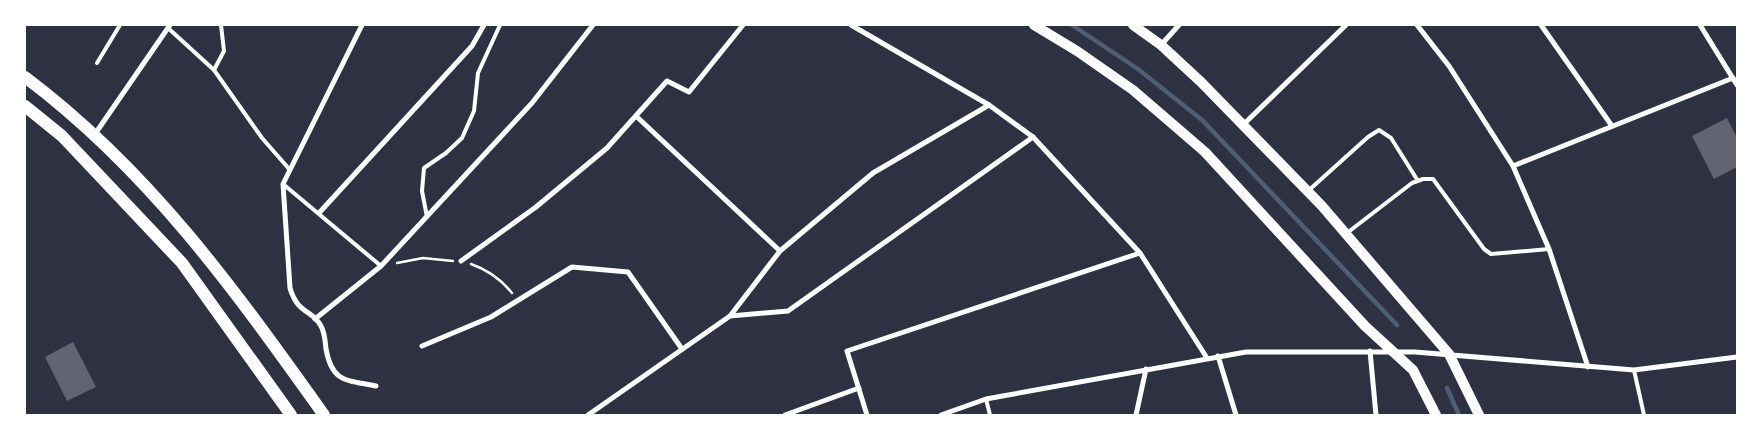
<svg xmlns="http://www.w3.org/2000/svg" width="1762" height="440" font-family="Commissioner,sans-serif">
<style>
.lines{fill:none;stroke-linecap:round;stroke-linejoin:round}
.stream{stroke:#4f5d75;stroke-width:4.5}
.building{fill:#626471}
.path{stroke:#fff;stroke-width:2.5}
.service{stroke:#fff;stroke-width:4}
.minor{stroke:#fff;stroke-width:5}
.secondary{stroke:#fff;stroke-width:10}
.primary{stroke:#fff;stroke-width:12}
</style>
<rect width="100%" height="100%" fill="#2d3142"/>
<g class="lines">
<g class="stream">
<polyline points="1072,25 1138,69 1202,120 1397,325"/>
<polyline points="1447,388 1459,415"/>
</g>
</g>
<g class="building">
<polygon points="1727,118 1737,138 1737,167 1714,179 1692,136"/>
<polygon points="73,342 96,387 67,401 45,357"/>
</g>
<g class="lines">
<g class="path">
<polyline points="397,263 423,258 453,261"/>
<path d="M471,264C488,270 501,279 512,293"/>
</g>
<g class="service">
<polyline points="168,28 214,70 262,138 290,170"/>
<polyline points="97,63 120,25"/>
<polyline points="214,70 224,51 221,25"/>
<polyline points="283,184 381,266"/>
<polyline points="1308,191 1368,137 1379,130 1391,138 1418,181"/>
<polyline points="427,217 422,191 424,168 446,153 462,138 474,111 478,73 500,25"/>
<polyline points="1347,233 1412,183 1423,179 1433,179 1484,249 1491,254 1549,249"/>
<polyline points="1634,370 1644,415"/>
<polyline points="986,399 990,415"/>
</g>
<g class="minor">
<path d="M362,25L283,184L290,288C298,315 312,309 321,326C325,333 325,341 326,349C332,383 347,380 376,386"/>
<polyline points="851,25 989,105 1033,137 1140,253 1207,358"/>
<polyline points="1417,25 1449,66 1513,166 1549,249 1588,367"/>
<polyline points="1541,25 1612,126"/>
<polyline points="1700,25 1737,85"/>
<polyline points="1161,45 1179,25"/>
<polyline points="636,116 780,251"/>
<polyline points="1244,124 1346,25"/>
<polyline points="95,134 170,25"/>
<polyline points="1513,166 1733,78"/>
<polyline points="319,213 472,46 484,25"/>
<polyline points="461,261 536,207 607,148 667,81 689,92 743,25"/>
<polyline points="730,316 788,311 1033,137"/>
<polyline points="315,319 381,266 532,103 593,25"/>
<polyline points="422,346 491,317 572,267 628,272 682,349"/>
<polyline points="1370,351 1376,415"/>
<polyline points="1218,356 1236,415"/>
<polyline points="588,415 730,316 780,251 873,173 989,105"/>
<polyline points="785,415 859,388"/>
<polyline points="867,415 847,351 1140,253"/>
<polyline points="941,415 986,399 1246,352 1415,352 1634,370 1737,357"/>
<polyline points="1136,415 1146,369"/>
</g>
<g class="secondary">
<polyline points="1034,25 1077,51 1133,90 1205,152 1365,326 1413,370 1436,415"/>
<polyline points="1133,25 1161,45 1201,82 1322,206 1449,354 1479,415"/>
</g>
<g class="primary">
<path d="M25,77C150,171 234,289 324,415"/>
<polyline points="25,106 62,136 182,263 291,415"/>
</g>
</g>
<rect width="1762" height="440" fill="none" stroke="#ffffff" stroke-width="52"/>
</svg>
